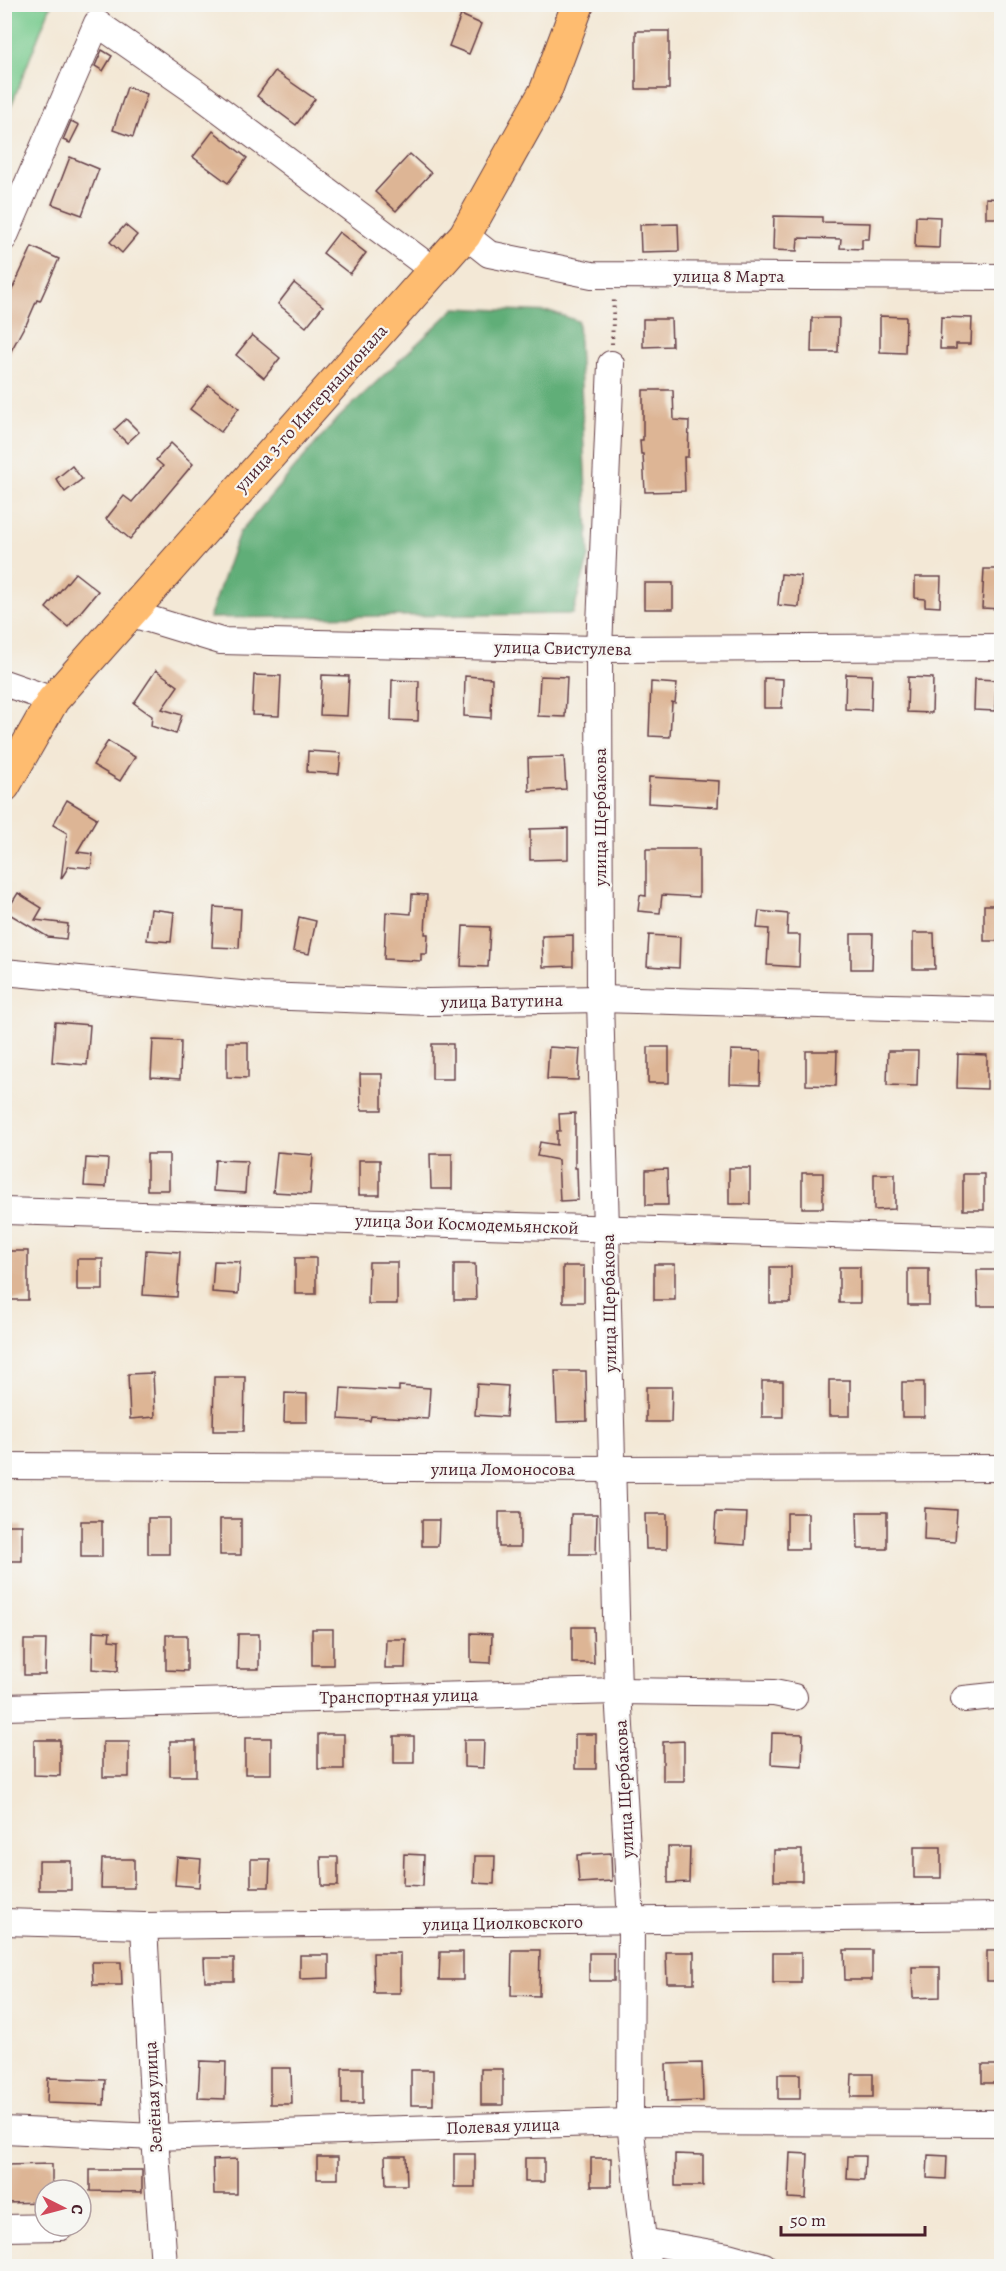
<svg xmlns="http://www.w3.org/2000/svg" width="1006" height="2271" font-family="Alegreya,serif">
<style>
.green{fill:#77ca8d;stroke:#60745c;stroke-width:1.5}
.forest{fill:#61ae78;stroke:#566652;stroke-width:1.5}
.building{fill:#ddb595}
.lines{fill:none;stroke-linecap:round;stroke-linejoin:round}
.minor-casing{stroke:#633d45;stroke-width:28}
.major-casing{stroke:#633d45;stroke-width:34}
.path{stroke:#633d45;stroke-width:4;stroke-dasharray:1.5 4.5;stroke-linecap:butt}
.minor{stroke:#fff;stroke-width:26}
.major{stroke:#febc70;stroke-width:32}
.labels{text-anchor:middle;dominant-baseline:central;stroke-width:4.5;stroke-linejoin:round;paint-order:stroke}
.street-label{font-size:18px;fill:#4a1f2b;stroke:#f6f6f2}
</style>
<rect width="100%" height="100%" fill="#f6f6f2"/>
<filter id="ink" filterUnits="userSpaceOnUse"><feTurbulence type="fractalNoise" baseFrequency=".0167" numOctaves="2"/><feDisplacementMap in="SourceGraphic" scale="12" xChannelSelector="R" yChannelSelector="G"/><feConvolveMatrix kernelMatrix="1 2 1 2 8 2 1 2 1" color-interpolation-filters="sRGB"/></filter>
<filter id="wash" filterUnits="userSpaceOnUse"><feTurbulence type="fractalNoise" baseFrequency=".008" numOctaves="4" result="noise"/><feDisplacementMap in="SourceGraphic" scale="24" xChannelSelector="R" yChannelSelector="G"/><feGaussianBlur stdDeviation="1.35" result="paint"/><feColorMatrix in="noise" values="0 0 0 0 0 0 0 0 0 0 0 0 0 0 0 0 0 1.4 0 .05"/><feComposite in="paint" operator="in"/></filter>
<g filter="url(#wash)">
<rect width="100%" height="100%" fill="#f3e8d6"/>
<polygon class="green" points="5,4 51,5 5,121 4,5"/>
<polygon class="forest" points="455,308 552,312 578,321 589,556 573,614 209,618 239,533 334,422"/>
<g id="blocks">
<g class="building">
<polygon points="461,15 481,24 469,54 449,46"/>
<rect x="636" y="31" width="33" height="58"/>
<polygon points="102,50 112,56 103,71 95,66"/>
<polygon points="275,71 315,99 296,125 257,96"/>
<polygon points="127,87 147,94 133,137 113,130"/>
<polygon points="71,121 79,125 70,143 63,140"/>
<polygon points="213,131 247,158 228,183 193,157"/>
<polygon points="410,154 431,173 396,211 375,192"/>
<polygon points="70,157 99,169 82,215 52,204"/>
<polygon points="986,198 1002,199 1002,218 986,218"/>
<polygon points="774,216 822,217 822,222 870,223 869,239 862,239 862,249 840,248 841,239 798,238 797,251 773,250"/>
<polygon points="916,216 940,217 939,248 915,247"/>
<polygon points="678,224 679,251 641,252 640,225"/>
<polygon points="125,225 137,235 122,253 110,242"/>
<polygon points="339,232 366,253 350,274 323,253"/>
<polygon points="32,247 59,259 40,301 37,300 26,325 25,325 4,364 4,307"/>
<polygon points="294,283 323,306 306,327 278,304"/>
<polygon points="880,316 906,317 905,353 880,352"/>
<polygon points="941,317 972,318 971,344 956,344 956,349 940,349"/>
<polygon points="812,318 839,318 838,352 811,352"/>
<polygon points="643,319 671,319 672,346 643,347"/>
<polygon points="252,335 280,358 264,378 236,355"/>
<polygon points="209,385 239,408 221,432 190,409"/>
<polygon points="643,390 673,390 674,420 689,421 688,457 684,457 685,491 645,492 643,454 641,454 640,440 643,440"/>
<polygon points="126,419 139,432 127,443 114,430"/>
<polygon points="171,443 193,464 130,539 106,519 124,496 132,502 163,466 156,460"/>
<polygon points="72,466 82,479 65,492 56,479"/>
<polygon points="984,569 1002,569 1002,609 982,608"/>
<polygon points="75,573 98,591 68,627 46,608"/>
<polygon points="781,574 801,576 799,607 778,605"/>
<polygon points="915,577 941,577 940,607 925,606 925,599 915,598"/>
<rect x="644" y="583" width="29" height="26"/>
<polygon points="156,670 178,686 162,709 182,715 176,734 151,726 152,716 134,703"/>
<polygon points="846,674 872,675 871,710 845,709"/>
<polygon points="254,675 281,676 279,716 252,715"/>
<polygon points="322,675 349,676 347,716 320,715"/>
<polygon points="465,676 492,678 491,718 464,716"/>
<polygon points="540,676 567,677 565,717 538,716"/>
<polygon points="908,677 933,678 932,713 907,712"/>
<polygon points="764,678 783,679 782,708 764,708"/>
<polygon points="975,679 996,680 995,711 974,710"/>
<polygon points="392,680 419,681 418,721 391,720"/>
<polygon points="651,682 677,684 675,703 672,702 670,737 649,736"/>
<polygon points="108,741 135,757 120,781 93,765"/>
<polygon points="308,751 341,753 339,774 307,772"/>
<polygon points="564,757 566,789 529,791 528,758"/>
<polygon points="649,777 719,781 718,807 648,803"/>
<polygon points="67,800 97,818 77,852 93,854 91,868 69,866 61,879 67,833 53,825"/>
<polygon points="568,828 568,859 530,860 530,829"/>
<polygon points="646,849 699,849 699,897 662,895 660,913 638,911 640,895 646,896"/>
<polygon points="18,893 42,908 35,920 68,924 66,939 48,937 6,912"/>
<polygon points="412,894 427,895 425,934 428,934 427,954 421,954 421,961 384,959 386,912 411,914"/>
<rect x="984" y="905" width="18" height="36"/>
<polygon points="214,907 241,909 239,948 212,947"/>
<polygon points="151,909 174,912 171,942 147,940"/>
<polygon points="759,911 788,914 787,935 800,935 799,967 767,965 769,929 757,928"/>
<polygon points="299,917 316,921 309,954 293,951"/>
<polygon points="463,926 490,927 488,967 461,966"/>
<polygon points="913,933 934,933 935,969 913,969"/>
<polygon points="851,934 873,934 872,969 851,969"/>
<polygon points="573,935 573,966 543,967 542,936"/>
<polygon points="649,935 680,937 679,968 647,966"/>
<polygon points="55,1022 90,1025 87,1065 52,1062"/>
<polygon points="153,1040 181,1041 180,1079 151,1077"/>
<polygon points="227,1042 248,1042 248,1078 227,1077"/>
<rect x="432" y="1044" width="21" height="35"/>
<polygon points="549,1047 580,1049 578,1080 547,1079"/>
<rect x="648" y="1047" width="21" height="36"/>
<polygon points="731,1050 761,1051 760,1085 730,1084"/>
<polygon points="806,1051 837,1051 836,1086 806,1085"/>
<polygon points="888,1051 918,1051 917,1086 887,1085"/>
<polygon points="958,1054 987,1055 987,1089 957,1088"/>
<polygon points="360,1074 382,1074 382,1110 361,1110"/>
<polygon points="575,1113 575,1168 577,1168 578,1200 560,1201 558,1160 537,1156 540,1142 557,1145 557,1131 560,1131 559,1114"/>
<polygon points="277,1152 313,1155 310,1194 273,1192"/>
<rect x="147" y="1154" width="22" height="36"/>
<polygon points="430,1154 452,1154 452,1189 431,1189"/>
<polygon points="86,1158 108,1159 106,1187 84,1186"/>
<polygon points="215,1160 247,1161 245,1193 213,1191"/>
<rect x="359" y="1160" width="21" height="35"/>
<rect x="729" y="1168" width="21" height="36"/>
<polygon points="667,1169 668,1205 646,1205 646,1170"/>
<rect x="802" y="1173" width="21" height="35"/>
<polygon points="874,1174 895,1174 895,1209 874,1210"/>
<rect x="963" y="1174" width="21" height="36"/>
<polygon points="146,1250 180,1252 177,1297 143,1295"/>
<rect x="4" y="1251" width="24" height="49"/>
<rect x="295" y="1258" width="21" height="36"/>
<rect x="77" y="1259" width="26" height="31"/>
<polygon points="214,1261 240,1262 238,1294 212,1292"/>
<polygon points="369,1262 397,1262 397,1304 368,1304"/>
<polygon points="454,1264 475,1264 476,1300 454,1300"/>
<rect x="654" y="1264" width="21" height="36"/>
<rect x="563" y="1266" width="21" height="36"/>
<rect x="770" y="1267" width="21" height="36"/>
<rect x="839" y="1267" width="21" height="36"/>
<rect x="908" y="1269" width="21" height="36"/>
<polygon points="977,1270 999,1270 999,1306 978,1306"/>
<polygon points="555,1371 586,1371 587,1421 557,1422"/>
<polygon points="153,1373 155,1417 130,1419 128,1374"/>
<polygon points="214,1377 245,1377 244,1431 213,1431"/>
<rect x="829" y="1380" width="21" height="36"/>
<rect x="762" y="1381" width="21" height="36"/>
<rect x="902" y="1382" width="22" height="35"/>
<polygon points="477,1384 508,1386 506,1417 475,1415"/>
<polygon points="399,1386 430,1388 428,1419 371,1416 370,1421 339,1419 341,1388 399,1391"/>
<polygon points="646,1387 672,1387 671,1422 646,1422"/>
<polygon points="285,1393 307,1394 307,1422 284,1422"/>
<polygon points="925,1508 957,1510 955,1542 924,1540"/>
<rect x="499" y="1512" width="21" height="35"/>
<polygon points="716,1512 747,1513 745,1545 714,1543"/>
<polygon points="857,1512 887,1512 887,1549 858,1549"/>
<rect x="787" y="1513" width="21" height="36"/>
<polygon points="571,1514 597,1514 596,1554 570,1554"/>
<polygon points="645,1514 667,1514 667,1549 646,1549"/>
<rect x="148" y="1518" width="21" height="36"/>
<rect x="220" y="1519" width="21" height="36"/>
<polygon points="422,1520 439,1520 438,1546 422,1546"/>
<rect x="81" y="1521" width="21" height="36"/>
<rect x="4" y="1525" width="18" height="36"/>
<polygon points="572,1627 593,1627 594,1663 572,1663"/>
<rect x="312" y="1629" width="21" height="36"/>
<polygon points="93,1631 110,1632 109,1640 119,1641 118,1671 92,1669"/>
<polygon points="471,1633 492,1634 491,1663 471,1662"/>
<polygon points="238,1634 259,1634 259,1669 237,1669"/>
<polygon points="166,1635 187,1635 187,1671 166,1670"/>
<polygon points="386,1639 406,1639 405,1668 385,1668"/>
<polygon points="24,1640 46,1640 45,1675 24,1675"/>
<polygon points="772,1733 803,1734 802,1766 771,1764"/>
<rect x="318" y="1734" width="26" height="35"/>
<rect x="575" y="1734" width="21" height="35"/>
<rect x="394" y="1736" width="20" height="27"/>
<rect x="245" y="1738" width="26" height="36"/>
<polygon points="34,1740 60,1740 60,1776 34,1775"/>
<polygon points="464,1740 484,1740 483,1768 464,1767"/>
<rect x="170" y="1741" width="26" height="35"/>
<polygon points="684,1741 684,1781 663,1781 663,1742"/>
<rect x="103" y="1742" width="26" height="35"/>
<polygon points="668,1847 690,1847 689,1882 668,1883"/>
<rect x="914" y="1847" width="27" height="31"/>
<rect x="774" y="1850" width="28" height="31"/>
<polygon points="611,1853 612,1881 579,1883 577,1855"/>
<polygon points="404,1854 424,1855 423,1886 403,1885"/>
<polygon points="475,1856 495,1856 494,1884 474,1883"/>
<polygon points="177,1857 201,1859 199,1887 175,1885"/>
<polygon points="321,1857 338,1857 338,1886 322,1886"/>
<polygon points="102,1859 134,1859 134,1888 101,1888"/>
<polygon points="251,1859 270,1859 269,1887 251,1887"/>
<rect x="39" y="1861" width="32" height="29"/>
<polygon points="512,1950 540,1950 539,1996 511,1995"/>
<polygon points="844,1950 872,1950 872,1980 845,1980"/>
<rect x="987" y="1951" width="15" height="30"/>
<polygon points="440,1952 463,1952 463,1980 439,1980"/>
<polygon points="666,1952 694,1952 694,1983 667,1983"/>
<polygon points="373,1953 400,1953 400,1993 374,1993"/>
<rect x="589" y="1953" width="25" height="28"/>
<rect x="773" y="1953" width="28" height="30"/>
<polygon points="300,1955 329,1955 329,1978 300,1979"/>
<polygon points="204,1958 234,1958 234,1981 205,1981"/>
<polygon points="92,1962 121,1962 122,1985 93,1985"/>
<polygon points="912,1967 940,1967 940,1997 913,1998"/>
<polygon points="200,2061 226,2062 225,2099 198,2098"/>
<polygon points="702,2063 703,2101 667,2102 666,2064"/>
<rect x="982" y="2065" width="20" height="18"/>
<polygon points="270,2068 291,2068 292,2104 270,2104"/>
<rect x="342" y="2068" width="21" height="36"/>
<rect x="481" y="2069" width="22" height="36"/>
<rect x="411" y="2070" width="22" height="35"/>
<rect x="778" y="2074" width="22" height="25"/>
<polygon points="852,2074 873,2074 873,2097 851,2097"/>
<polygon points="48,2078 105,2080 104,2105 47,2103"/>
<polygon points="790,2153 808,2154 806,2199 788,2198"/>
<rect x="454" y="2154" width="21" height="33"/>
<polygon points="675,2154 703,2155 703,2186 675,2186"/>
<polygon points="928,2155 947,2156 946,2179 927,2178"/>
<polygon points="385,2156 406,2156 407,2185 386,2185"/>
<polygon points="848,2156 865,2156 864,2180 847,2179"/>
<rect x="317" y="2157" width="21" height="22"/>
<rect x="525" y="2158" width="19" height="24"/>
<rect x="591" y="2158" width="20" height="28"/>
<polygon points="237,2159 237,2194 214,2194 213,2160"/>
<polygon points="52,2164 52,2190 45,2190 45,2202 4,2203 4,2165"/>
<polygon points="90,2170 142,2170 142,2192 90,2191"/>
</g>
</g>
</g>
<g filter="url(#ink)">
<use href="#blocks" fill-opacity="0" stroke="#633d45" stroke-width="1.5"/>
<g class="lines">
<defs>
<g id="minor">
<polyline points="465,235 489,254 592,275 1002,277"/>
<polyline points="4,238 97,23 196,92 433,270"/>
<polyline points="611,364 599,649 600,999 618,1691 631,1922 630,2122 643,2241 648,2266"/>
<polyline points="129,613 221,641 599,649 1002,647"/>
<polyline points="4,683 53,700"/>
<polyline points="4,972 262,996 428,1002 600,999 1002,1010"/>
<polyline points="4,1211 1002,1240"/>
<polyline points="4,1466 613,1469 1002,1468"/>
<polyline points="964,1699 1002,1695"/>
<polyline points="4,1707 618,1691 774,1693 794,1697"/>
<polyline points="4,1922 144,1926 1002,1916"/>
<polyline points="144,1926 155,2137 164,2266"/>
<polyline points="4,2130 155,2137 630,2122 1002,2123"/>
<polyline points="4,2228 61,2227"/>
<polyline points="643,2241 728,2256 764,2266"/>
</g>
<polyline id="major" points="4,786 53,700 465,235 546,90 578,4"/>
</defs>
<use href="#minor" class="minor-casing"/>
<use href="#major" class="major-casing"/>
<polyline class="path" points="612,344 614,297"/>
<use href="#minor" class="minor"/>
<use href="#major" class="major"/>
</g>
</g>
<g class="labels">
<g class="street-label">
<text x="729" y="276">улица 8 Марта</text>
<text transform="translate(311 408) rotate(-48)">улица 3-го Интернационала</text>
<text transform="translate(563 648) rotate(1)">улица Свистулева</text>
<text transform="translate(600 817) rotate(-90)">улица Щербакова</text>
<text transform="translate(502 1001) rotate(-1)">улица Ватутина</text>
<text transform="translate(467 1224) rotate(2)">улица Зои Космодемьянской</text>
<text transform="translate(609 1303) rotate(-91)">улица Щербакова</text>
<text x="503" y="1469">улица Ломоносова</text>
<text transform="translate(399 1696) rotate(-1)">Транспортная улица</text>
<text transform="translate(624 1789) rotate(-93)">улица Щербакова</text>
<text transform="translate(503 1923) rotate(-1)">улица Циолковского</text>
<text transform="translate(153 2097) rotate(-93)">Зелёная улица</text>
<text transform="translate(503 2126) rotate(-2)">Полевая улица</text>
</g>
</g>
<rect width="1006" height="2271" fill="none" stroke="#f6f6f2" stroke-width="24"/>
<g transform="translate(63 2208) rotate(96)"><circle r="28" fill="#f6f6f2" stroke="#b1a0a2" stroke-width="1.5"/>
<path d="M0-4.5L10 22L0 15L-10 22Z" fill="#d1495b"/>
<text y="-9" font-size="16" font-weight="bold" text-anchor="middle" fill="#4a1f2b">С</text>
</g>
<path d="M781 2226v9h144v-9" fill="none" stroke="#4a1f2b" stroke-width="3"/>
<text x="790" y="2226" font-size="18" fill="#4a1f2b" stroke="#f6f6f2" stroke-width="4.5" paint-order="stroke">50 m</text>
</svg>
